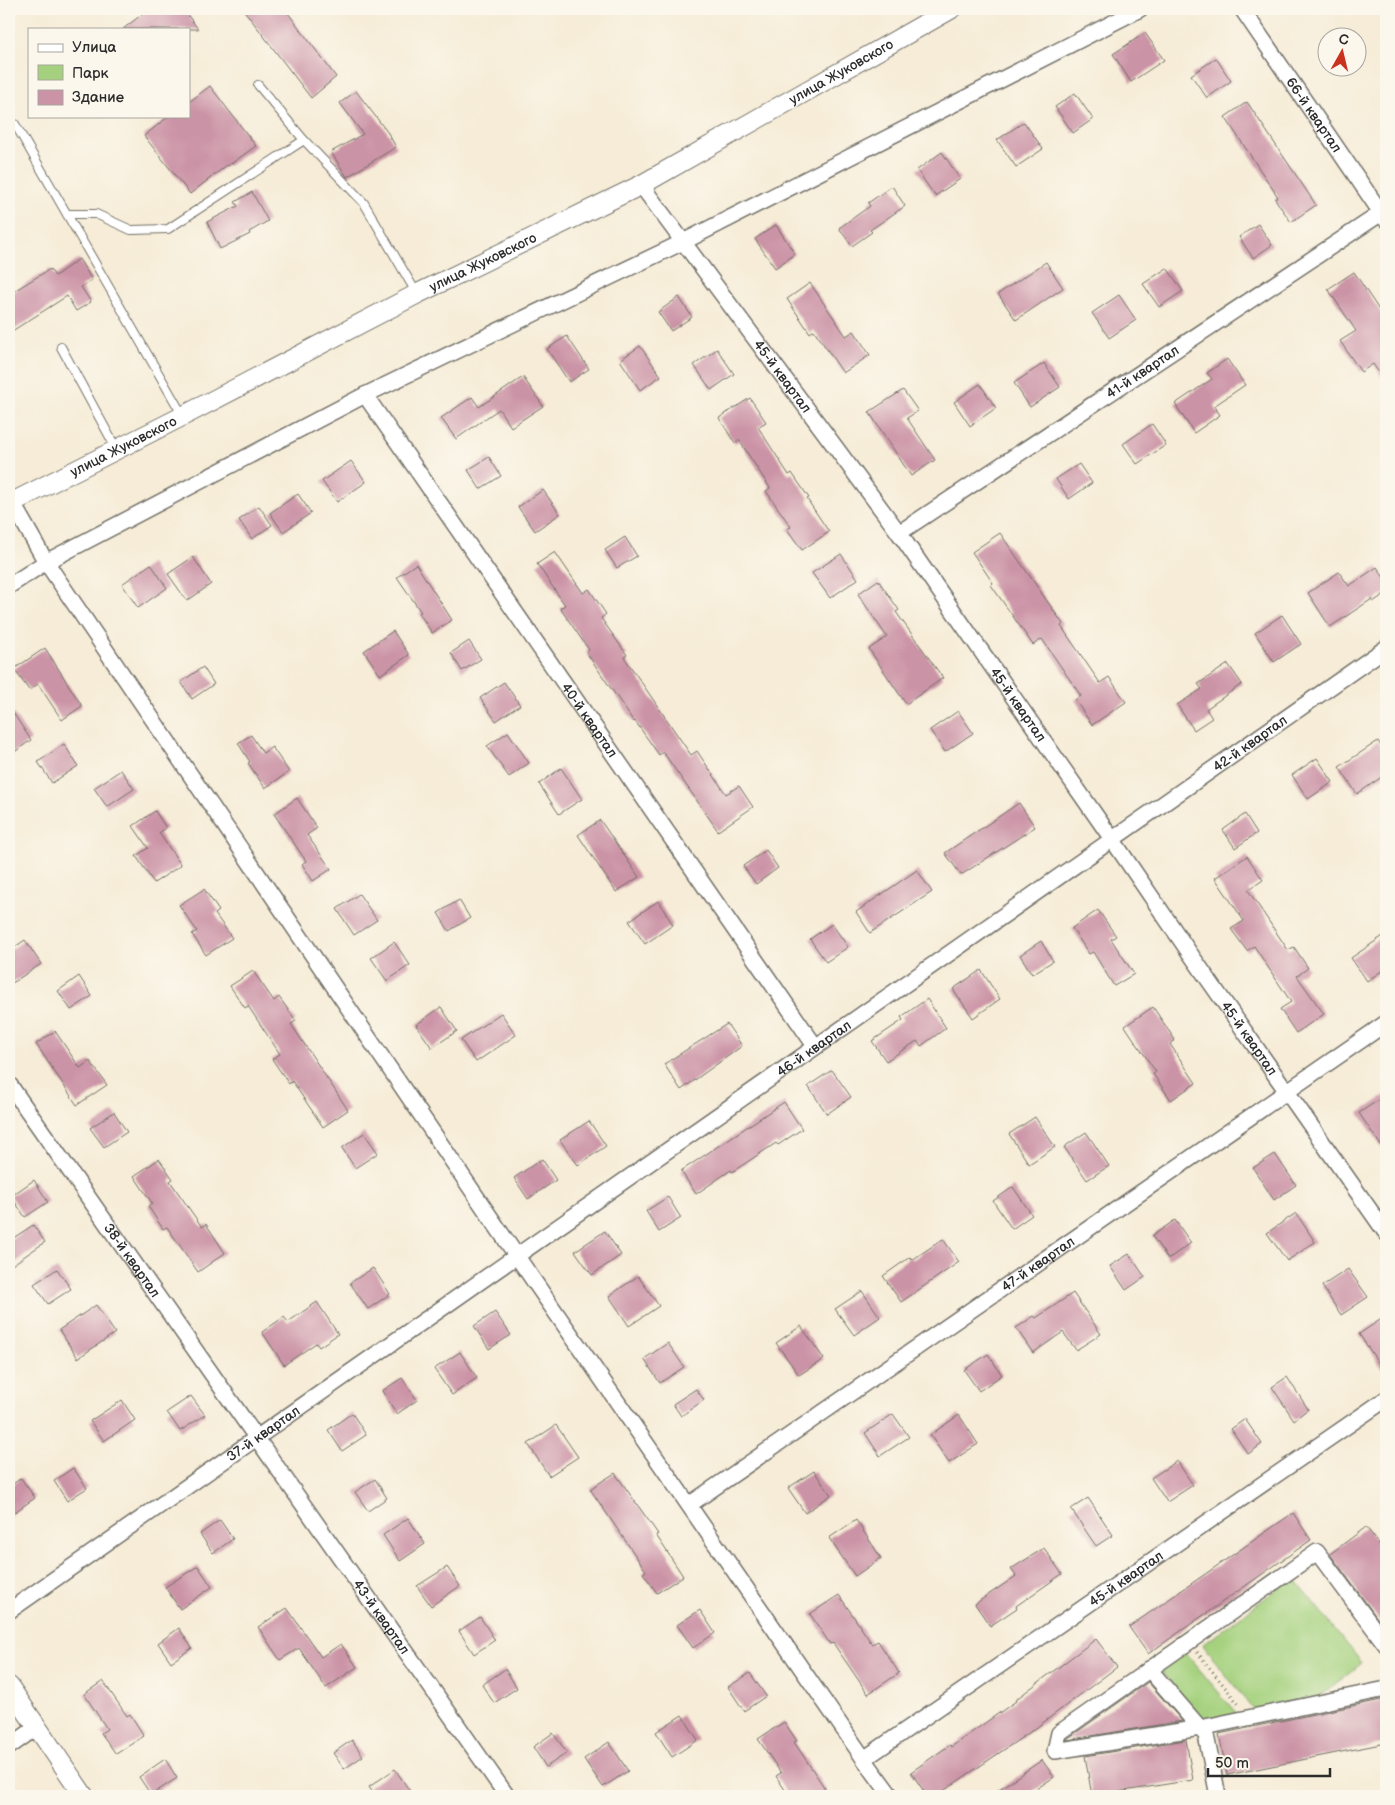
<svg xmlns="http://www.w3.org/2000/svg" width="1395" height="1805" font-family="'Balsamiq Sans',sans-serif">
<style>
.green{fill:#a5d17e;stroke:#687e54}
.building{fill:#cb93a6}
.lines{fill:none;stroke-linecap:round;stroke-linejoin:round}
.service-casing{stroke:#726f67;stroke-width:10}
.minor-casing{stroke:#726f67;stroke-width:18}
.tertiary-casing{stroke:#726f67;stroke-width:21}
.path{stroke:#726f67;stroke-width:3;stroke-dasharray:1 4;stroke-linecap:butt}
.service{stroke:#fff;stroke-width:8}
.minor{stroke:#fff;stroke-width:15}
.tertiary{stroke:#fff;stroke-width:19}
.labels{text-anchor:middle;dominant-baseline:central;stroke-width:4;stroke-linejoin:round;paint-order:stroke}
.street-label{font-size:14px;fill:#2b2b2b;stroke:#fbf7ec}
</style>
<rect width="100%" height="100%" fill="#fbf7ec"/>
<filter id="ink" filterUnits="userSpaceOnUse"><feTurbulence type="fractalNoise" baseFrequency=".02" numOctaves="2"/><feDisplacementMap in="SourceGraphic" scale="10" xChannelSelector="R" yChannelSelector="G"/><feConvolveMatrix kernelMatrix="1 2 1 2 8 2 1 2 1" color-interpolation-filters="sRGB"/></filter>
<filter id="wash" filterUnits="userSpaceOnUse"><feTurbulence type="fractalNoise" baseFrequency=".0096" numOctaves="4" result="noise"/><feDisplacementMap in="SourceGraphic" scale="20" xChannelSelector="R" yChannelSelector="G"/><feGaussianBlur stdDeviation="1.12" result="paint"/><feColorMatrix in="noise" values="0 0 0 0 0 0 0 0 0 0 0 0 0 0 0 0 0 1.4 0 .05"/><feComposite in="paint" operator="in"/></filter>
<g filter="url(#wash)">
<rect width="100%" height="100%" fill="#f6ecd7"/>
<g class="green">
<polygon points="1293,1577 1362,1663 1320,1696 1253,1710 1203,1645"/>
<polygon points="1183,1650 1237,1714 1204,1720 1160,1670"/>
</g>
<g id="blocks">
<g class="building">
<polygon points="149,9 183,9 198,29 123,29"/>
<polygon points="243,9 285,9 336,77 311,98"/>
<polygon points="1145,33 1164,60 1131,82 1113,54"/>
<polygon points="1216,58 1231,81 1207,98 1191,75"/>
<polygon points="210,86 256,146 228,166 227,165 190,194 144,136 169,116 189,116 189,102"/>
<polygon points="356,91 388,133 396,147 347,177 331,152 363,134 340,103"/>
<polygon points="1075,93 1093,119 1073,133 1055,107"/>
<polygon points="1247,102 1316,205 1291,222 1275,199 1278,197 1225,117"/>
<polygon points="1024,122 1043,149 1016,167 997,140"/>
<polygon points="942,152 960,179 935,196 917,170"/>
<polygon points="892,186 905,206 870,230 872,232 852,246 839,228 870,206 868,203"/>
<polygon points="252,192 268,221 249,232 250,234 220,249 207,222 238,206 235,202"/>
<polygon points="1258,224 1272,245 1253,258 1239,237"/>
<polygon points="776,225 795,254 775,268 755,239"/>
<polygon points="79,259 92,280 81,287 91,302 76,311 67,296 9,333 9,294 50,269 55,276"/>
<polygon points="1046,262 1063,288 1016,320 998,294"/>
<polygon points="1167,268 1183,291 1159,307 1143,284"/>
<polygon points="1354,272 1381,313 1386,310 1386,383 1373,364 1361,372 1340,341 1356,331 1328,289"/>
<polygon points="810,283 846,336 854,331 870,355 843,373 814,330 810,333 787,299"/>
<polygon points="1119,295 1136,320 1109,338 1092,313"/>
<polygon points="679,297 692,317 671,331 658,312"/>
<polygon points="567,336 589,369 569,382 547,349"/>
<polygon points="640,346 661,376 640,390 620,360"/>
<polygon points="717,349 734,374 711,390 694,365"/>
<polygon points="1227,359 1245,385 1214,406 1220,415 1194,433 1175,404 1212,379 1207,373"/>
<polygon points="1044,363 1060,387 1030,407 1014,383"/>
<polygon points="523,377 543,406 511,427 499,409 456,439 441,418 472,397 479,407"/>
<polygon points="980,384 996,408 970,426 954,402"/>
<polygon points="903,390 918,411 907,418 935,460 911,476 869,412"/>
<polygon points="750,398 766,422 758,427 789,475 792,473 809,498 807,499 829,532 802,550 787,529 791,527 766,491 770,488 739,440 735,443 719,418"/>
<polygon points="1152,424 1166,445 1137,464 1123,444"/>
<polygon points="489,457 501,476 480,489 468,470"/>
<polygon points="351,461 366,482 337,502 322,481"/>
<polygon points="1079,464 1092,483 1069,499 1056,479"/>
<polygon points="543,490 560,514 535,531 518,507"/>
<polygon points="298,494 311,513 283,532 270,513"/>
<polygon points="259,506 272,525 252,539 239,520"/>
<polygon points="1000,533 1063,624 1061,626 1100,683 1109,677 1126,702 1092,725 1075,700 1081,696 1042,639 1033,645 991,585 993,583 972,552"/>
<polygon points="625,537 637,556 617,568 605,550"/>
<polygon points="555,552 583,593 589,589 606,614 601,618 627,655 624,657 691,755 697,751 726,794 739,786 753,807 718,831 663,752 659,755 635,721 634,722 586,652 589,650 560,608 565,605 537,564"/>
<polygon points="841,554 858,579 830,598 812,573"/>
<polygon points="193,557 211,584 187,601 168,574"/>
<polygon points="151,564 167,588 138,608 122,584"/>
<polygon points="416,564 452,620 432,633 419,613 421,612 397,577"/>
<polygon points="1377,567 1386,581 1386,593 1373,602 1372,599 1330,627 1308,593 1339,572 1349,586"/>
<polygon points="878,580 899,610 896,612 943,678 906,704 869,649 887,637 858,594"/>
<polygon points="1282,615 1301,644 1274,662 1255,633"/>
<polygon points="393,631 409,655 380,675 364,651"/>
<polygon points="469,641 481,659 462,671 451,653"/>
<polygon points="45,648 82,706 62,720 38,684 29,690 14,669"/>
<polygon points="1228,664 1242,684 1206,709 1212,718 1194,730 1177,705 1202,689 1198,684"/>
<polygon points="203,667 214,684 192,699 181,682"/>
<polygon points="504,682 520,705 496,721 480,698"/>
<polygon points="9,707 31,740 9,756"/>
<polygon points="958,711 973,733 945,752 930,730"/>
<polygon points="508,732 529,763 509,777 487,746"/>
<polygon points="251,735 263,753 272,747 289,772 265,788 248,763 250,762 238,743"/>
<polygon points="1378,741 1386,753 1386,774 1357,794 1339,767"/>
<polygon points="64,744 78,766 52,783 38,762"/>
<polygon points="1317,758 1333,782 1308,799 1292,775"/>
<polygon points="561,768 582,799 559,814 539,784"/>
<polygon points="121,770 134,789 107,807 94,788"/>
<polygon points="297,798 317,828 307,835 331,869 313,881 302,864 306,861 274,814"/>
<polygon points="1019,803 1035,827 961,875 945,853"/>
<polygon points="155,811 166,828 159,833 181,865 154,883 136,856 148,848 133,826"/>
<polygon points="1245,814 1257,833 1235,848 1223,830"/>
<polygon points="600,820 639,877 616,892 578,835"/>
<polygon points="766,850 778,868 756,884 743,866"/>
<polygon points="1247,856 1263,880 1248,890 1288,950 1294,947 1308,968 1297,976 1324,1014 1296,1033 1280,1009 1291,1002 1254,946 1247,951 1231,929 1244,921 1215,878"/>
<polygon points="917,870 932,892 870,933 856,912"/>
<polygon points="204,889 219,911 215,914 232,938 206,955 192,934 197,931 179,905"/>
<polygon points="359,894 377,920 354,935 337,909"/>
<polygon points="459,900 470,918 449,931 438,913"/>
<polygon points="658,901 673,925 645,944 629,921"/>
<polygon points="1098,910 1116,936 1111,939 1134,974 1114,986 1093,952 1089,954 1072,928"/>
<polygon points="832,924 848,947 826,962 810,939"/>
<polygon points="1386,934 1386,968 1367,981 1351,958"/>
<polygon points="25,940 41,964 9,985 9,951"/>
<polygon points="1041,941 1053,961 1032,974 1020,955"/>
<polygon points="394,942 410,965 387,981 371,958"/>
<polygon points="981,970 1000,999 973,1018 953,989"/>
<polygon points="253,971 274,1001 279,997 296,1021 291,1024 348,1110 323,1127 292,1081 289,1084 272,1059 280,1054 248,1006 245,1008 230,986"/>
<polygon points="79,976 92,996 71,1010 58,991"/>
<polygon points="927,999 946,1028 921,1046 917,1041 886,1061 872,1041 903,1020 901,1017"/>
<polygon points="441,1007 457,1031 432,1048 416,1025"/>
<polygon points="1153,1007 1175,1040 1170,1044 1196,1083 1171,1100 1153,1074 1156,1072 1125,1026"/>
<polygon points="501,1013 516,1035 476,1062 461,1040"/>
<polygon points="727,1024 742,1046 681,1090 664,1064"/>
<polygon points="55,1031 80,1068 90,1061 107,1085 77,1105 36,1044"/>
<polygon points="832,1070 851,1097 827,1114 808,1086"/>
<polygon points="1386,1095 1386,1153 1359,1113"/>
<polygon points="784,1102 802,1129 778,1145 776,1143 732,1172 731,1170 696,1194 681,1171"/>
<polygon points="114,1112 127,1132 104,1147 90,1128"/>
<polygon points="1035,1117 1055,1147 1029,1164 1009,1134"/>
<polygon points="589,1121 606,1146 578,1165 560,1140"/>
<polygon points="1086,1132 1109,1166 1087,1180 1064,1147"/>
<polygon points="364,1133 378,1153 355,1168 342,1148"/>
<polygon points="1275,1154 1296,1185 1274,1200 1253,1168"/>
<polygon points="159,1159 173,1179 170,1181 202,1227 206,1224 225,1253 198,1272 167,1227 163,1229 148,1206 152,1203 134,1176"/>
<polygon points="542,1159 556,1180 528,1199 514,1178"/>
<polygon points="34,1180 48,1202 25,1217 11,1196"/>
<polygon points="1013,1187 1032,1215 1012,1229 993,1201"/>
<polygon points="668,1197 681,1218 659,1232 646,1211"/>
<polygon points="1296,1213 1315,1242 1287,1261 1267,1233"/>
<polygon points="1175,1220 1191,1243 1168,1259 1152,1236"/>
<polygon points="33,1225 45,1242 9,1267 9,1241"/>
<polygon points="605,1231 621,1255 592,1275 575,1251"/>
<polygon points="943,1239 959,1262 901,1302 883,1276 910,1257 912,1260"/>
<polygon points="1129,1254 1145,1277 1126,1290 1110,1266"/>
<polygon points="373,1268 390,1294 368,1309 350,1283"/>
<polygon points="57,1269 71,1289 48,1304 34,1284"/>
<polygon points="1348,1269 1368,1297 1341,1315 1322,1286"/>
<polygon points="638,1276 659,1306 629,1326 609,1296"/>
<polygon points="862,1291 880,1317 854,1335 835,1309"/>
<polygon points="1073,1293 1101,1334 1076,1350 1063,1332 1033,1353 1016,1328 1034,1316 1036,1318"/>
<polygon points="317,1302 338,1334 319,1347 316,1343 284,1365 262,1332 284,1317 288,1322"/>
<polygon points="96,1305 115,1333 78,1358 59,1330"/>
<polygon points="495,1312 511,1335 489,1349 474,1326"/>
<polygon points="1386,1316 1386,1374 1359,1334"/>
<polygon points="801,1326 824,1359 799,1375 776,1343"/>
<polygon points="668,1343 684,1367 660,1383 644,1359"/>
<polygon points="460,1352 477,1378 452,1395 434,1369"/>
<polygon points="988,1354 1002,1375 979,1391 964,1370"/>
<polygon points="1287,1377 1308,1409 1294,1420 1272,1387"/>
<polygon points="402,1378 417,1400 397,1414 382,1391"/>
<polygon points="696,1389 704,1400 681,1416 673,1404"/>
<polygon points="191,1396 205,1415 180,1431 167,1412"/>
<polygon points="122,1400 135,1420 104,1441 90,1421"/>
<polygon points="352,1413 366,1435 342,1451 328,1430"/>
<polygon points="893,1414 909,1437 880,1456 865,1433"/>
<polygon points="959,1415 978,1444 949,1463 930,1435"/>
<polygon points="1245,1419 1262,1444 1248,1454 1231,1429"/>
<polygon points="556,1425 578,1457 549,1476 528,1444"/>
<polygon points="1177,1461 1193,1485 1167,1502 1151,1478"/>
<polygon points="73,1468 87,1488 67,1501 54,1481"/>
<polygon points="814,1471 831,1495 805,1513 788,1488"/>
<polygon points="615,1473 658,1534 656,1535 683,1576 657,1593 643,1573 646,1571 590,1489"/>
<polygon points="21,1478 35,1498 9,1516 9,1487"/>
<polygon points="375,1479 387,1498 368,1511 355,1492"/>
<polygon points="1088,1498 1113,1535 1096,1546 1071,1509"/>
<polygon points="1293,1513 1311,1540 1148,1654 1129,1627"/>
<polygon points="408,1518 425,1544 400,1561 383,1535"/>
<polygon points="220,1520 233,1539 213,1553 200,1534"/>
<polygon points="856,1520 881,1558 855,1576 829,1538"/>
<polygon points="1366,1527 1386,1553 1386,1630 1330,1554"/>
<polygon points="1044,1548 1062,1574 1016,1606 1017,1608 990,1626 975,1604 1016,1576 1011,1569"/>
<polygon points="198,1566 212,1587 180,1609 165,1587"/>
<polygon points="447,1567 460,1586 431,1606 417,1586"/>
<polygon points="839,1595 872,1644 878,1641 899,1673 868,1694 833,1643 830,1644 810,1614"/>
<polygon points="287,1608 321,1657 341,1644 357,1667 326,1688 299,1648 280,1660 258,1627"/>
<polygon points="700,1610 715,1633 693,1648 677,1625"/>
<polygon points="480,1617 495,1640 474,1654 459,1631"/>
<polygon points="179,1628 192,1648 171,1662 158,1643"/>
<polygon points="1096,1639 1117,1667 1036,1728 936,1796 927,1796 911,1772 950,1745 951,1747 1016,1701 1015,1700"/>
<polygon points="505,1669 517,1688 494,1703 482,1685"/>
<polygon points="750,1673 766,1696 744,1711 728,1687"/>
<polygon points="103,1681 127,1716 130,1714 144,1736 116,1754 101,1733 107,1729 84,1694"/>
<polygon points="1148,1682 1182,1721 1067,1740 1067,1739"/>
<polygon points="1386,1699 1386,1743 1227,1775 1219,1734"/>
<polygon points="682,1715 698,1740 672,1757 656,1732"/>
<polygon points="784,1722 797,1741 794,1742 830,1796 789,1796 776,1776 781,1773 758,1739"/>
<polygon points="553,1733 567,1753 546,1767 533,1747"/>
<polygon points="352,1740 363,1756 344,1769 333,1753"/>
<polygon points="1186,1740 1193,1780 1092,1796 1085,1756"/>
<polygon points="609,1742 628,1771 603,1787 584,1759"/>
<polygon points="165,1759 177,1778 151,1795 139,1777"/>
<polygon points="1042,1760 1054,1777 1026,1796 989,1796"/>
<polygon points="395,1769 413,1796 375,1796 369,1787"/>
</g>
</g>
</g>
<g filter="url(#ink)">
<use href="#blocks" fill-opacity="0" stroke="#726f67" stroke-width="1"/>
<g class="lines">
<defs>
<g id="service">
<polyline points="15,124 183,416"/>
<polyline points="304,140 364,203 417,294"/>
<polyline points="67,214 96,214 131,230 168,229 304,140 258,85"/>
<polyline points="61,347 117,450"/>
</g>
<g id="minor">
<path id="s1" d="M1242,9L1386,220"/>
<path id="s2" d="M641,185L899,533L1112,839L1189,952L1386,1233"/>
<path id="s3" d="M365,395L815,1046"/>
<polyline points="12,502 46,562 516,1255 864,1759 891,1796"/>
<path id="s4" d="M899,533L1386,210"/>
<polyline points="9,586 46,562 365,395 683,242 1140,9"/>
<path id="s5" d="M9,1084L507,1796"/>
<path id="s6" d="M689,1505L1386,1023"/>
<path id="s7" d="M9,1611L1386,648"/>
<polyline points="1386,1645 1317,1552 1059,1733 1055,1751 1200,1728 1386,1689"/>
<polyline points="1149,1669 1206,1735 1218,1796"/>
<polyline points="9,1747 37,1727"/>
<path id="s8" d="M864,1759L1386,1399"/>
</g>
<g id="tertiary">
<path id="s9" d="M9,504L183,416L417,294L641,185L951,9"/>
<polyline points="9,1686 84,1796"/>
</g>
</defs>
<use href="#service" class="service-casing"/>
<use href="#minor" class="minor-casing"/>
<use href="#tertiary" class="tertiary-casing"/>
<polyline class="path" points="1197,1652 1240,1706"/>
<use href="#service" class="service"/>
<use href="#minor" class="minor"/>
<use href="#tertiary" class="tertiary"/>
</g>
</g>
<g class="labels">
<g class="street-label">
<text stroke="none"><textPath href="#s9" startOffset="938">улица Жуковского</textPath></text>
<text stroke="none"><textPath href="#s1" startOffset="128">66-й квартал</textPath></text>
<text stroke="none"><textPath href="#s9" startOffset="532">улица Жуковского</textPath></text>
<text stroke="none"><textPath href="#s4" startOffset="292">41-й квартал</textPath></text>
<text stroke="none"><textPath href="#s2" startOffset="238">45-й квартал</textPath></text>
<text stroke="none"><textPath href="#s9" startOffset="128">улица Жуковского</textPath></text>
<text stroke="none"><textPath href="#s2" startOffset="642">45-й квартал</textPath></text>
<text stroke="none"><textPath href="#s3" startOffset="395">40-й квартал</textPath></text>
<text stroke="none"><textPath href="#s7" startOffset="1514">42-й квартал</textPath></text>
<text stroke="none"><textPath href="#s2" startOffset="1048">45-й квартал</textPath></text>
<text stroke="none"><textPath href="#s7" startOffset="982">46-й квартал</textPath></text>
<text stroke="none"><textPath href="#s5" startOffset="215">38-й квартал</textPath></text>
<text stroke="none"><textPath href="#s6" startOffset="424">47-й квартал</textPath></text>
<text stroke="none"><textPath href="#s7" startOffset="310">37-й квартал</textPath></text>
<text stroke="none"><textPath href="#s8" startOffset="318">45-й квартал</textPath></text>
<text stroke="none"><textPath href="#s5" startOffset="650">43-й квартал</textPath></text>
</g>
</g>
<rect width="1395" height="1805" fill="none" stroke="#fbf7ec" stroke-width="30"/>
<rect x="28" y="28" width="162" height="90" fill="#fbf7ec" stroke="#a8a59f"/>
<rect x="38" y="44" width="25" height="8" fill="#ffffff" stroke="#a8a59f"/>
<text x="72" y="52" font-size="15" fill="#2b2b2b">Улица</text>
<rect x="38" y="65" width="25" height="15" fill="#a5d17e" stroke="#a8a59f"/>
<text x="72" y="78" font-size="15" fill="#2b2b2b">Парк</text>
<rect x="38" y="90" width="25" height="15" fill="#cb93a6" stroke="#a8a59f"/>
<text x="72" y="102" font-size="15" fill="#2b2b2b">Здание</text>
<g transform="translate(1342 52) rotate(8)"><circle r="24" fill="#fbf7ec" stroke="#a8a59f"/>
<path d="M0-4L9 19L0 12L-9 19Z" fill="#c8321e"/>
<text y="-8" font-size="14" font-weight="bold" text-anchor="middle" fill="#2b2b2b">С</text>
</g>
<path d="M1208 1768v8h122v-8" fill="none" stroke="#2b2b2b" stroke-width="2.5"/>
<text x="1215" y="1768" font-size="15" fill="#2b2b2b" stroke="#fbf7ec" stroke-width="4" paint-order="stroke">50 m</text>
</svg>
